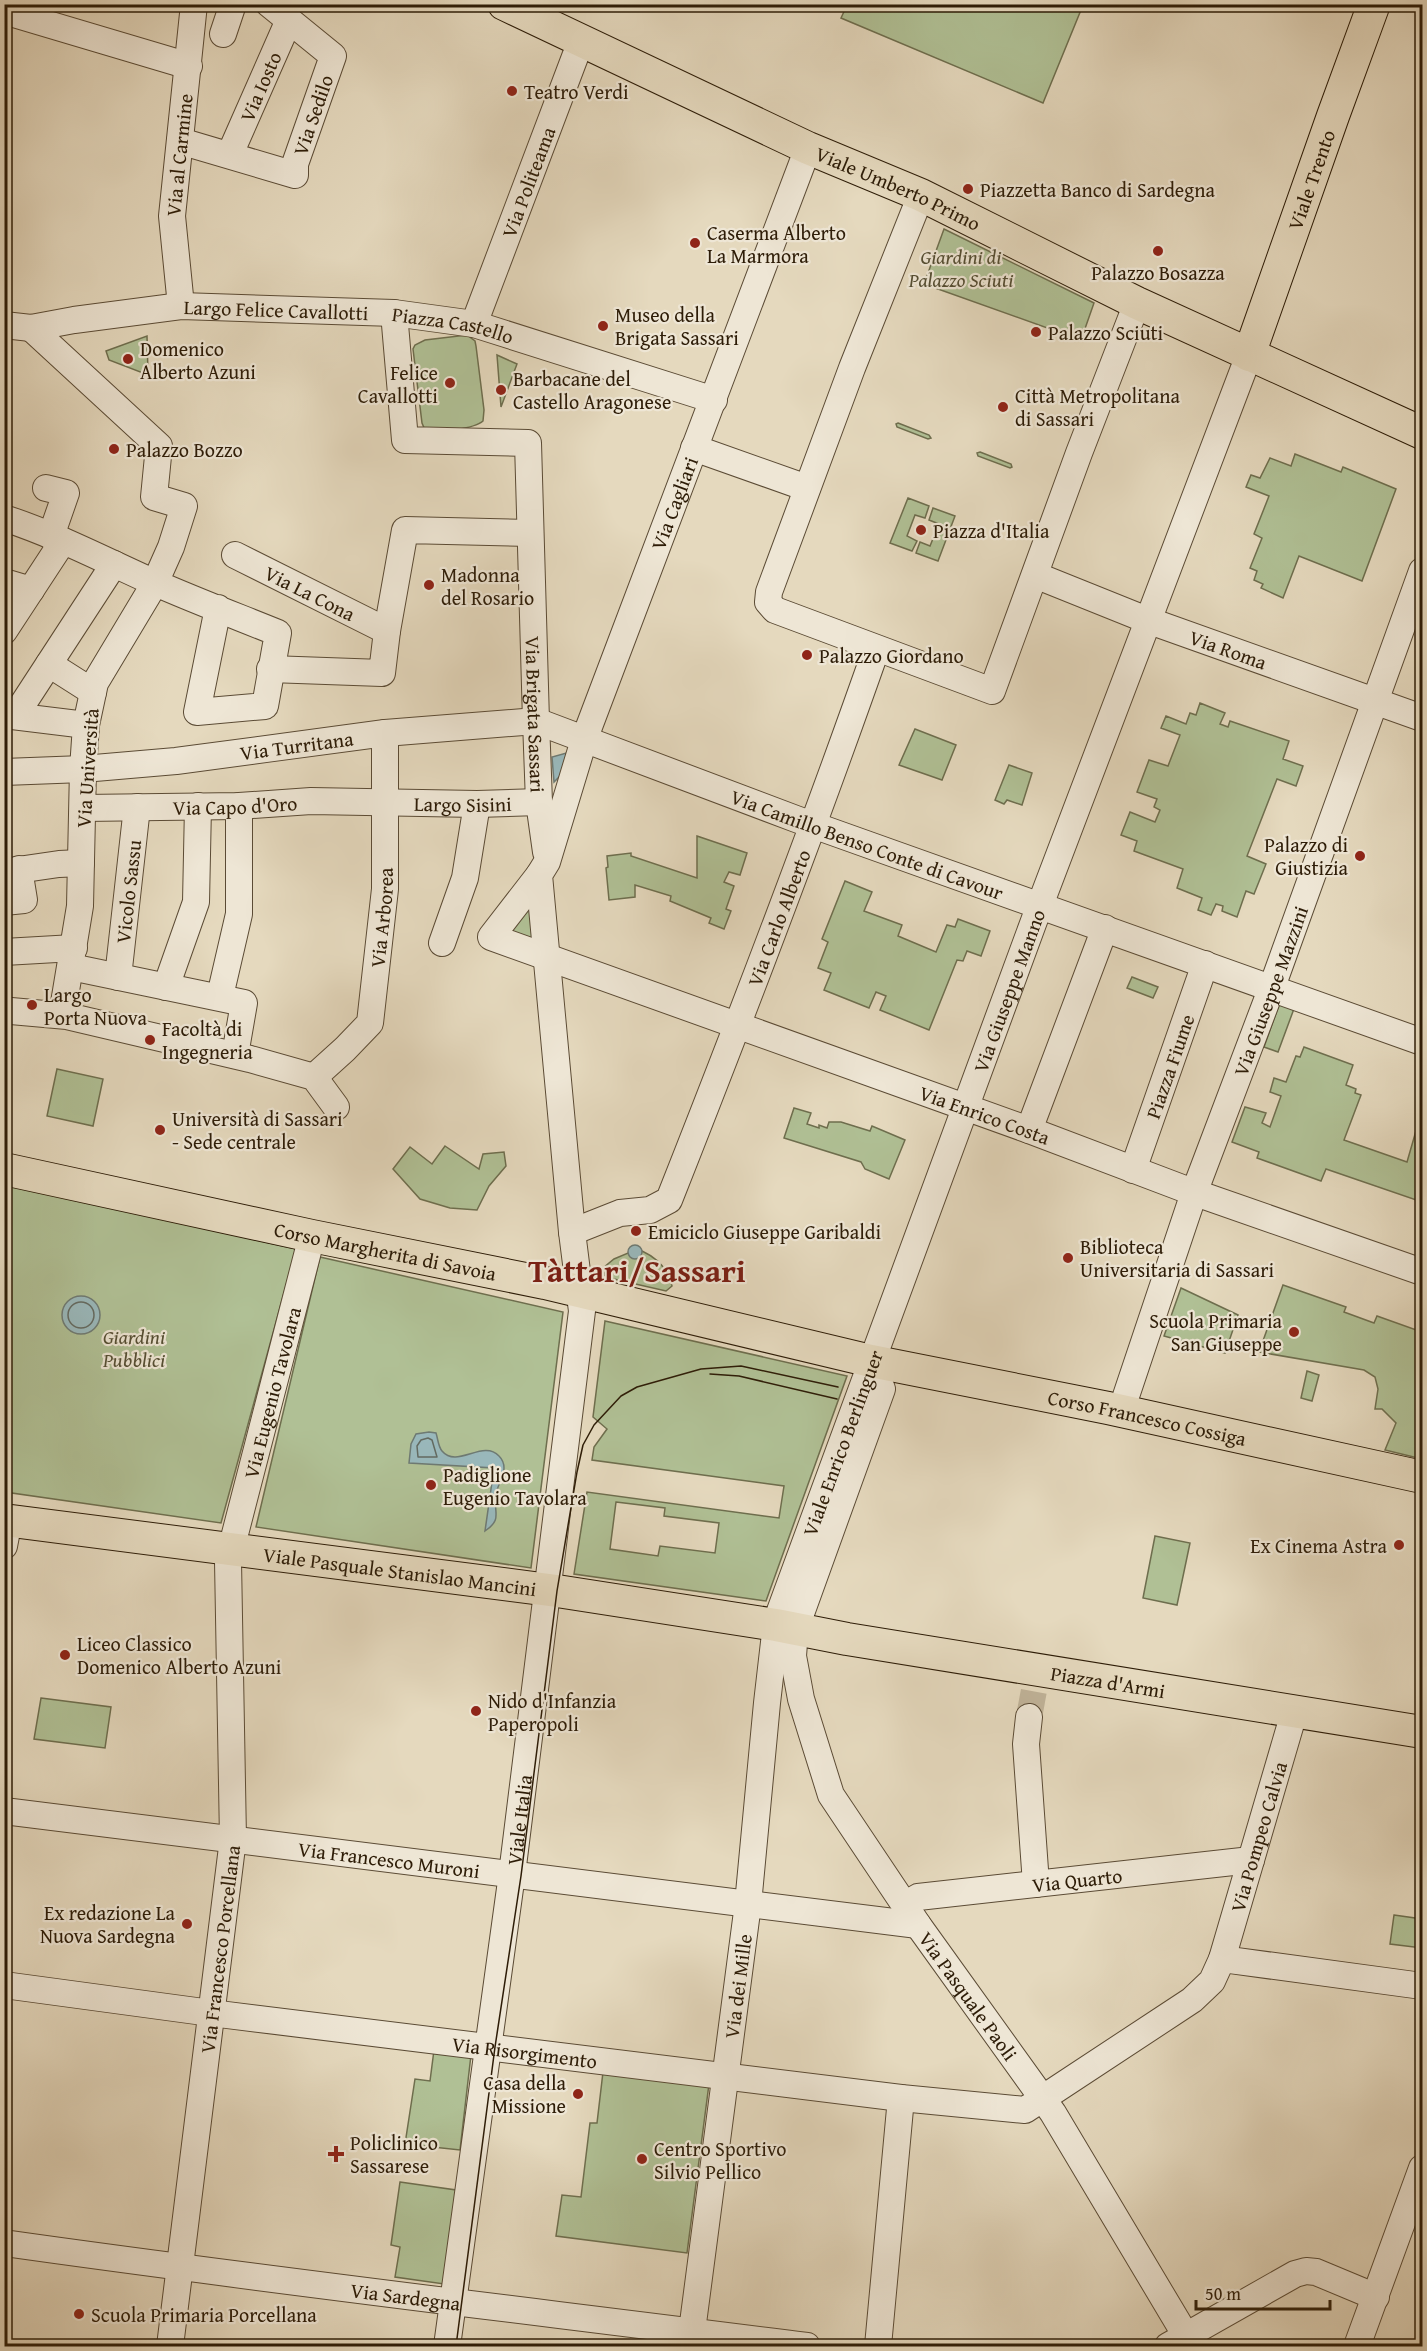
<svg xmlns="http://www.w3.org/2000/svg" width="1427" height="2351" font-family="'Gentium Book Plus',serif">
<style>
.green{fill:#b0c095;stroke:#6e6e4e;stroke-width:1.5;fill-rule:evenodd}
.water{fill:#99b8bb;stroke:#6e7a73;stroke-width:1.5}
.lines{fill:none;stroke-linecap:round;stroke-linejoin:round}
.shore{stroke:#636a61;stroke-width:1.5}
.minor-tunnel{stroke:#c0b399;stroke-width:26;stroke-dasharray:26 13;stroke-linecap:butt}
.minor-casing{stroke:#5b4b35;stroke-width:28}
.major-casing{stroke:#2d1c07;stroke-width:34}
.minor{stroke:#eee6d5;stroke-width:26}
.major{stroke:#e5d9be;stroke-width:32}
.tram{stroke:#2d1c07;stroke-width:1.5}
.poi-dot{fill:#8f2418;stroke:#eee6d5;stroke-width:2}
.labels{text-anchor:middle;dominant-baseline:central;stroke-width:4.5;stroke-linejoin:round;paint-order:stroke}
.street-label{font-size:20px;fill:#2d1c07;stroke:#eee6d5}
.poi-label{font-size:20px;fill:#2d1c07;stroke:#eee6d5;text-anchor:start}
.park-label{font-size:20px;font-style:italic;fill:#544d32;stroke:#eee6d5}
.town-label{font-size:32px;font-weight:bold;fill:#7a1f14;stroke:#eee6d5}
</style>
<rect width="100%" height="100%" fill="#e5d9be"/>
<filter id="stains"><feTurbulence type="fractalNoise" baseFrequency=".00333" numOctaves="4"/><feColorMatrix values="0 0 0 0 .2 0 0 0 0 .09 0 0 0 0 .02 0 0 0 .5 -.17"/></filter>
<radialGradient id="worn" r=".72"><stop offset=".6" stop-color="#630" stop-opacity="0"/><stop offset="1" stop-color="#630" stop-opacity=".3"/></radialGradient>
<g class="green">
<polygon points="847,5 847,4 1083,5 1043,103 841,18"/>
<polygon points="944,229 1094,303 1081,340 924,284"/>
<path d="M467,335L475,341L476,346L484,410L483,421C474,429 437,433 425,430L422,423L413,349L415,345L425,340Z"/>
<polygon points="147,336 148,375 109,360 106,351"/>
<polygon points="497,355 517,364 501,407"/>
<polygon points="898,423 929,435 931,438 928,439 897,427 896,424"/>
<polygon points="980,452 1011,464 1012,467 1010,468 978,456 977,453"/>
<polygon points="1295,454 1341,472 1343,467 1396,489 1362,581 1299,556 1283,598 1261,588 1263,584 1254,580 1257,571 1250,568 1262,538 1254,534 1269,496 1246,487 1251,475 1260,478 1270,458 1291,466"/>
<polygon points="908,498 929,506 925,518 915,515 907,536 917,541 912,551 890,543"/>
<polygon points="933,508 955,516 938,561 916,553 920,542 930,546 939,524 929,520"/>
<polygon points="1200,703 1225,713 1220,724 1228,727 1230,721 1289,741 1283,759 1303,766 1296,786 1277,779 1247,856 1266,864 1254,894 1246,891 1237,917 1222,911 1223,906 1216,904 1211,915 1198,910 1202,898 1177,888 1183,869 1134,851 1137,841 1121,835 1130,812 1155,822 1160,810 1154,807 1157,799 1137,792 1149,760 1168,766 1180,735 1161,728 1166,716 1186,724 1190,713 1196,715"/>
<polygon points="915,729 956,745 942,780 899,765"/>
<polygon points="1009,765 1032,773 1022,805 1007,800 1004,804 995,800"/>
<polygon points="697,836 747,853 740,875 729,872 724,882 734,886 726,909 731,911 724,929 709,923 711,918 670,901 671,896 635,885 635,897 609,900 606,868 608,867 607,856 631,853 631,856 697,878"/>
<polygon points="845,881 872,892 864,911 902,925 898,936 936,952 947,925 955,927 958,919 990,931 981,956 967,951 963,961 957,960 929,1030 880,1010 886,996 876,992 869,1008 824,990 831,973 818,968 828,942 822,939"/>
<polygon points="531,903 533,937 531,941 508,932"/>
<polygon points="1132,977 1158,987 1153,998 1127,988"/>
<polygon points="1280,1002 1295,1006 1278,1052 1264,1047"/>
<polygon points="1304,1047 1353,1065 1346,1085 1356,1089 1355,1093 1361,1095 1344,1140 1407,1162 1422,1110 1422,1202 1326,1169 1321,1181 1257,1158 1259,1152 1232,1142 1245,1107 1266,1113 1262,1123 1270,1127 1281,1096 1270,1092 1274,1078 1286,1082 1296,1056 1300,1057"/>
<polygon points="57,1069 103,1079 93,1126 47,1116"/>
<polygon points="794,1108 811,1113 807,1124 819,1128 819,1125 827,1128 829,1122 841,1122 870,1131 872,1126 905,1140 889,1179 865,1169 861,1162 784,1138"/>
<polygon points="445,1146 479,1169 483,1154 504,1152 506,1166 489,1186 477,1210 450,1208 420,1199 393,1169 410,1147 432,1164"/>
<polygon points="5,1183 296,1249 221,1523 5,1492"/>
<path d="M642,1251C657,1258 668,1268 672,1286L666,1291L605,1277L603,1268L614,1259L628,1253L635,1258L639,1257Z"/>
<polygon points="320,1257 563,1312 531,1568 256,1527"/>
<polygon points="1283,1285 1346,1307 1344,1312 1374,1323 1377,1316 1422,1332 1422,1410 1419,1419 1422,1421 1422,1459 1385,1450 1396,1423 1382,1409 1375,1409 1378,1389 1375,1377 1364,1370 1259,1352"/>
<polygon points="1181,1288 1238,1315 1225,1353 1164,1336"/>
<path d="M605,1321L847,1376L766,1601L574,1574L587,1492L779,1518L784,1486L592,1460L594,1447L607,1429L593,1417ZM616,1502L665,1508L664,1516L719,1523L715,1553L660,1546L658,1556L610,1549Z"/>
<polygon points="1307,1371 1319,1375 1312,1401 1301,1398"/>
<polygon points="1155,1536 1190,1543 1177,1605 1143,1598"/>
<polygon points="41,1698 111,1707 105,1748 34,1739"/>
<polygon points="1394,1915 1422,1919 1422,1948 1390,1944"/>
<polygon points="434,2050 471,2055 460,2150 405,2144 415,2079 430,2081"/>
<polygon points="603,2072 709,2084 687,2253 556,2236 562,2195 581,2197 590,2123 597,2123"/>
<polygon points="400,2182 456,2190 444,2284 395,2277 400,2247 391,2245"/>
</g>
<g class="water">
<polygon points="570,752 564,772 554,782 552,757"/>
<circle cx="635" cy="1252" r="7"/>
<circle cx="81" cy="1315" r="19"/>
<path d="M429,1432L436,1433C438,1439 438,1446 442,1451C457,1469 483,1439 499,1456C502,1459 504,1464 504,1468C504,1478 497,1485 496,1495C493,1513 503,1519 485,1531L494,1468L409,1463L411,1444L416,1434Z"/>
</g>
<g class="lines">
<g class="shore">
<circle cx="81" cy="1315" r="13"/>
<polygon points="428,1438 432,1440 437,1457 418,1457 417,1446 421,1440"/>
</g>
<polyline class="minor-tunnel" points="1029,1717 1035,1685"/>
<defs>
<g id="minor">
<polyline points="4,11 189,66"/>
<polyline points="223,34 233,4"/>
<path id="s1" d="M180,141L295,175V164L333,56L269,4"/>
<path id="s2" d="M230,154L289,20"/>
<polyline points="921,195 852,368 769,592 768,602 775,610 992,691 1079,453 1137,303"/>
<path id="s3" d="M181,306L172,216L194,4"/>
<path id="s4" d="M394,313L405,440L528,443L536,721L539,802L546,852"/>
<path id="s5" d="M474,324L581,41"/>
<path id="s6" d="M4,325L31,328L74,320L181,306L394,313L474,324L714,400"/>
<polyline points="31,328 159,446 154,497 184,506 171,547 155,583 95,683 86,725 83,769 80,906 62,1015"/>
<polyline points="694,448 807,488"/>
<polyline points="46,488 66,493 51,536"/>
<path d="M4,518C56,535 104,560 153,582C194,600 236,616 278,633L265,706L197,712L218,608"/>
<path id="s7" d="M235,555L387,631"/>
<path id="s8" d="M1035,575L1147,620L1422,718"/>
<polyline points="4,582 31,590"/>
<polyline points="4,631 63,541"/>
<polyline points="49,664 93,692"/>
<polyline points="270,669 382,673 387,631 405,530 530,533"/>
<polyline points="4,715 86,725"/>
<polyline points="15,716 114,564"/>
<path id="s9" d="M4,772L83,769L176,761L385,733L536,721L796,819L1422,1042"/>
<path id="s10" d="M83,808L239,806L311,801L477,804L539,802"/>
<polyline points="4,872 59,864 81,863"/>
<path id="s11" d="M539,875L491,937L1029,1130L1190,1191L1422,1272"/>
<polyline points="4,902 24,900 19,869"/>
<polyline points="442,943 465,878 477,804"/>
<polyline points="4,952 74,948"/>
<polyline points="71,967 244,1003 235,1055"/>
<path id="s12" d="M118,977L137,807"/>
<polyline points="166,987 196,902 198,806"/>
<polyline points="220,996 239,914 239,806"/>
<polyline points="4,1013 11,1011 67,1016 250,1059 314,1077 336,1107"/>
<path id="s13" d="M314,1077L345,1049L370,1023L385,889V733"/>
<polyline points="1029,1130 1105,928"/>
<path id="s14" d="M1133,1170L1205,964"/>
<path id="s15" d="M572,1232L620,1213L650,1210L669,1200C741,1018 811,835 876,650"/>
<path id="s16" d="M871,1361L882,1389L795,1630L793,1656L801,1699L831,1795L918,1925L1053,2113L1192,2346"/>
<path id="s17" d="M1121,1411L1194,1193L1272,987L1422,571"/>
<polyline points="4,1546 9,1520"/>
<polyline points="1029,1717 1026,1744 1036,1884"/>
<path id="s18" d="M4,1811L918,1925"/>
<path id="s19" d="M906,1904L918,1897L1251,1860"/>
<polyline points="1222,1959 1422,1986"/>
<path id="s20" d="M4,1985L211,2013L901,2098L1025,2110L1192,2000L1212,1981L1222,1959L1294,1713"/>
<path id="s21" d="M4,2243C272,2281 540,2312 807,2346"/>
<path id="s22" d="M170,2346L233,1839L228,1561L312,1236"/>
<path id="s23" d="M447,2346L512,1874L582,1311L572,1232L539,875L547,862L584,740L808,148"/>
<path id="s24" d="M690,2346L748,1904L767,1703L776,1625L780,1611L1034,921L1249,355"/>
<polyline points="878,2346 901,2098"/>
<polyline points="1168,2346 1295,2274 1306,2271 1316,2272 1376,2297"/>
<polyline points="1357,2346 1422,2168"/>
</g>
<g id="major">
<path id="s25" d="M504,4L808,148L921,195L1137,303L1422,433"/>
<path id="s26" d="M1249,355L1333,116L1374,4"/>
<path id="s27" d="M4,1169L312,1236L545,1283L871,1361L1108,1408L1422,1477"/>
<path id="s28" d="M4,1520L557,1591L776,1625L847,1639L1422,1732"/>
</g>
</defs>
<use href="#minor" class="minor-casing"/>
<use href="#major" class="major-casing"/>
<use href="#minor" class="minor"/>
<use href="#major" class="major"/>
<g class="tram">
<polyline points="710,1374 739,1376 837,1399"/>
<polyline points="456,2346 495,2047 521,1876 557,1591 577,1472 583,1445 594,1425 621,1396 637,1387 701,1369 741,1366 838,1387"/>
</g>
</g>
<g class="poi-dot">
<circle cx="512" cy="91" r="6"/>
<circle cx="968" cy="189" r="6"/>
<circle cx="695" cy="243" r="6"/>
<circle cx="1158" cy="251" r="6"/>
<circle cx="603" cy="326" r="6"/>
<circle cx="1036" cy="332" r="6"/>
<circle cx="128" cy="359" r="6"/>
<circle cx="450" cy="383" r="6"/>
<circle cx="501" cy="390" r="6"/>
<circle cx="1003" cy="407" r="6"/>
<circle cx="114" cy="449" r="6"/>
<circle cx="921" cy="530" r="6"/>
<circle cx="429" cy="585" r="6"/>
<circle cx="807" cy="655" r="6"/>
<circle cx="1360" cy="856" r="6"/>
<circle cx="32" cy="1005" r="6"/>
<circle cx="150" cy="1040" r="6"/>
<circle cx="160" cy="1130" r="6"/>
<circle cx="636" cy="1231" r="6"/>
<circle cx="1068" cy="1258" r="6"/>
<circle cx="1294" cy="1332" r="6"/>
<circle cx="431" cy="1485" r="6"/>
<circle cx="1399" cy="1545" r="6"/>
<circle cx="65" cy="1655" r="6"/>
<circle cx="476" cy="1711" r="6"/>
<circle cx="187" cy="1924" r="6"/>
<circle cx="578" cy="2094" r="6"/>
<path d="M333 2145h6v6h6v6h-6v6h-6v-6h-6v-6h6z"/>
<circle cx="642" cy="2159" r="6"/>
<circle cx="79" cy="2314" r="6"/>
</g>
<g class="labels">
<g class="street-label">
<text stroke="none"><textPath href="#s2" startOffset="74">Via Iosto</textPath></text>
<text stroke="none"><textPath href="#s1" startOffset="183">Via Sedilo</textPath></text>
<text stroke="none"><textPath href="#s3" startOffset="152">Via al Carmine</textPath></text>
<text stroke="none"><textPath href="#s26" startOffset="186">Viale Trento</textPath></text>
<text stroke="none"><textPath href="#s5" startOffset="152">Via Politeama</textPath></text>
<text stroke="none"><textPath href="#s25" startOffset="435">Viale Umberto Primo</textPath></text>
<text stroke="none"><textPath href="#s6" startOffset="274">Largo Felice Cavallotti</textPath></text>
<text stroke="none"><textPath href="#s6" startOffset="452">Piazza Castello</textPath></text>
<text stroke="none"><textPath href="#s23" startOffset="1878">Via Cagliari</textPath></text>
<text stroke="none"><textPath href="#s7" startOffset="84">Via La Cona</textPath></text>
<text stroke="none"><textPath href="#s8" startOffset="207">Via Roma</textPath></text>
<text stroke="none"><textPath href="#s4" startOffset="522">Via Brigata Sassari</textPath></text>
<text stroke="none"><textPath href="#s9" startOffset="294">Via Turritana</textPath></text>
<text transform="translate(87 768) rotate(-86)">Via Università</text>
<text stroke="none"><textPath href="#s10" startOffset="380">Largo Sisini</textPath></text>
<text stroke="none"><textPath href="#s10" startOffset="152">Via Capo d'Oro</textPath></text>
<text stroke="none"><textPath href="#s9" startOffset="888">Via Camillo Benso Conte di Cavour</textPath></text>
<text stroke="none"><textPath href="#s12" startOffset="86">Vicolo Sassu</textPath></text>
<text stroke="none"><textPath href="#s13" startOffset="184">Via Arborea</textPath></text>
<text stroke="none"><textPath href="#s15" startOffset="406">Via Carlo Alberto</textPath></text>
<text stroke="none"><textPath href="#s24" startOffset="1402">Via Giuseppe Manno</textPath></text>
<text stroke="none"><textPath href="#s17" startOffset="446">Via Giuseppe Mazzini</textPath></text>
<text stroke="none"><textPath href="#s14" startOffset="110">Piazza Fiume</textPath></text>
<text stroke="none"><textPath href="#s11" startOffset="603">Via Enrico Costa</textPath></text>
<text stroke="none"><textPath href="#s27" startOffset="390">Corso Margherita di Savoia</textPath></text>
<text stroke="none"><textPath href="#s22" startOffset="963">Via Eugenio Tavolara</textPath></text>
<text stroke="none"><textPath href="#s27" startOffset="1170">Corso Francesco Cossiga</textPath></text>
<text stroke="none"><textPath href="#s24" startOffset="920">Viale Enrico Berlinguer</textPath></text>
<text stroke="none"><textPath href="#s28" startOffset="399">Viale Pasquale Stanislao Mancini</textPath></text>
<text stroke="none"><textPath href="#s28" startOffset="1116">Piazza d'Armi</textPath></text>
<text stroke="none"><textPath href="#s23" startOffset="531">Viale Italia</textPath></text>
<text stroke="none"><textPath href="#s20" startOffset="1408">Via Pompeo Calvia</textPath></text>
<text stroke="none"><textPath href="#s18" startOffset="388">Via Francesco Muroni</textPath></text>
<text stroke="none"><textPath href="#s19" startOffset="174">Via Quarto</textPath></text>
<text stroke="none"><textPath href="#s22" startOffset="400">Via Francesco Porcellana</textPath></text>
<text stroke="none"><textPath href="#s24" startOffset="363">Via dei Mille</textPath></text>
<text stroke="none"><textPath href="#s16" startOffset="700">Via Pasquale Paoli</textPath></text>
<text stroke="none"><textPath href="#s20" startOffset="525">Via Risorgimento</textPath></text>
<text stroke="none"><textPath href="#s21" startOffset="405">Via Sardegna</textPath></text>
</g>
<g class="poi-label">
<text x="524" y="91">Teatro Verdi</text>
<text x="980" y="189">Piazzetta Banco di Sardegna</text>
<text x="707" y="232">Caserma Alberto<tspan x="707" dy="23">La Marmora</tspan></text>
<text x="1158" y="272" text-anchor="middle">Palazzo Bosazza</text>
<text x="615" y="314">Museo della<tspan x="615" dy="23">Brigata Sassari</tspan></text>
<text x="1048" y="332">Palazzo Sciuti</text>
<text x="140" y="348">Domenico<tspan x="140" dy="23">Alberto Azuni</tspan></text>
<text x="438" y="372" text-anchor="end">Felice<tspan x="438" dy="23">Cavallotti</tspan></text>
<text x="513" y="378">Barbacane del<tspan x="513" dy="23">Castello Aragonese</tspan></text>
<text x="1015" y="395">Città Metropolitana<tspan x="1015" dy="23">di Sassari</tspan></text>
<text x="126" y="449">Palazzo Bozzo</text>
<text x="933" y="530">Piazza d'Italia</text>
<text x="441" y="574">Madonna<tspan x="441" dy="23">del Rosario</tspan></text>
<text x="819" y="655">Palazzo Giordano</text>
<text x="1348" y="844" text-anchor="end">Palazzo di<tspan x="1348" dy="23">Giustizia</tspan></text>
<text x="44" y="994">Largo<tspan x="44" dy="23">Porta Nuova</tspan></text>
<text x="162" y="1028">Facoltà di<tspan x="162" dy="23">Ingegneria</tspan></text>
<text x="172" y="1118">Università di Sassari<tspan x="172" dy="23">- Sede centrale</tspan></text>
<text x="648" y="1231">Emiciclo Giuseppe Garibaldi</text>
<text x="1080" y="1246">Biblioteca<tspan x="1080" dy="23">Universitaria di Sassari</tspan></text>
<text x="1282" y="1320" text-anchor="end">Scuola Primaria<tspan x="1282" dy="23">San Giuseppe</tspan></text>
<text x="443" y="1474">Padiglione<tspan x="443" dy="23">Eugenio Tavolara</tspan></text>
<text x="1387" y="1545" text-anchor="end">Ex Cinema Astra</text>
<text x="77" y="1643">Liceo Classico<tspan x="77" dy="23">Domenico Alberto Azuni</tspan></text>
<text x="488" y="1700">Nido d'Infanzia<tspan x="488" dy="23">Paperopoli</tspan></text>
<text x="175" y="1912" text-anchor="end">Ex redazione La<tspan x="175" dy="23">Nuova Sardegna</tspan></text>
<text x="566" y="2082" text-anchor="end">Casa della<tspan x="566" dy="23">Missione</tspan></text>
<text x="350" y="2142">Policlinico<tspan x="350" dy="23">Sassarese</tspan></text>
<text x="654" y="2148">Centro Sportivo<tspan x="654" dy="23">Silvio Pellico</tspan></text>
<text x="91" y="2314">Scuola Primaria Porcellana</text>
</g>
<g class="park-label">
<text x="961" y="256">Giardini di<tspan x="961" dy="23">Palazzo Sciuti</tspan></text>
<text x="134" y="1336">Giardini<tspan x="134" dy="23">Pubblici</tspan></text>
</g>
<g class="town-label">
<text x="637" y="1270">Tàttari/Sassari</text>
</g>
</g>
<rect width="1427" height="2351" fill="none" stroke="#e5d9be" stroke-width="24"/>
<rect x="6" y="6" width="1415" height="2339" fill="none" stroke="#2d1c07" stroke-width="3"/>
<rect x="12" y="12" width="1403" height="2327" fill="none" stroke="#2d1c07" stroke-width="1.5"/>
<path d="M1196 2300v9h134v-9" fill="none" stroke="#2d1c07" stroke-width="3"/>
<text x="1205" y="2300" font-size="18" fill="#2d1c07" stroke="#eee6d5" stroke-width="4.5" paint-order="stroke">50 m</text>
<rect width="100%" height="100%" filter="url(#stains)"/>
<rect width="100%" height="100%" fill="url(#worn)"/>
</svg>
